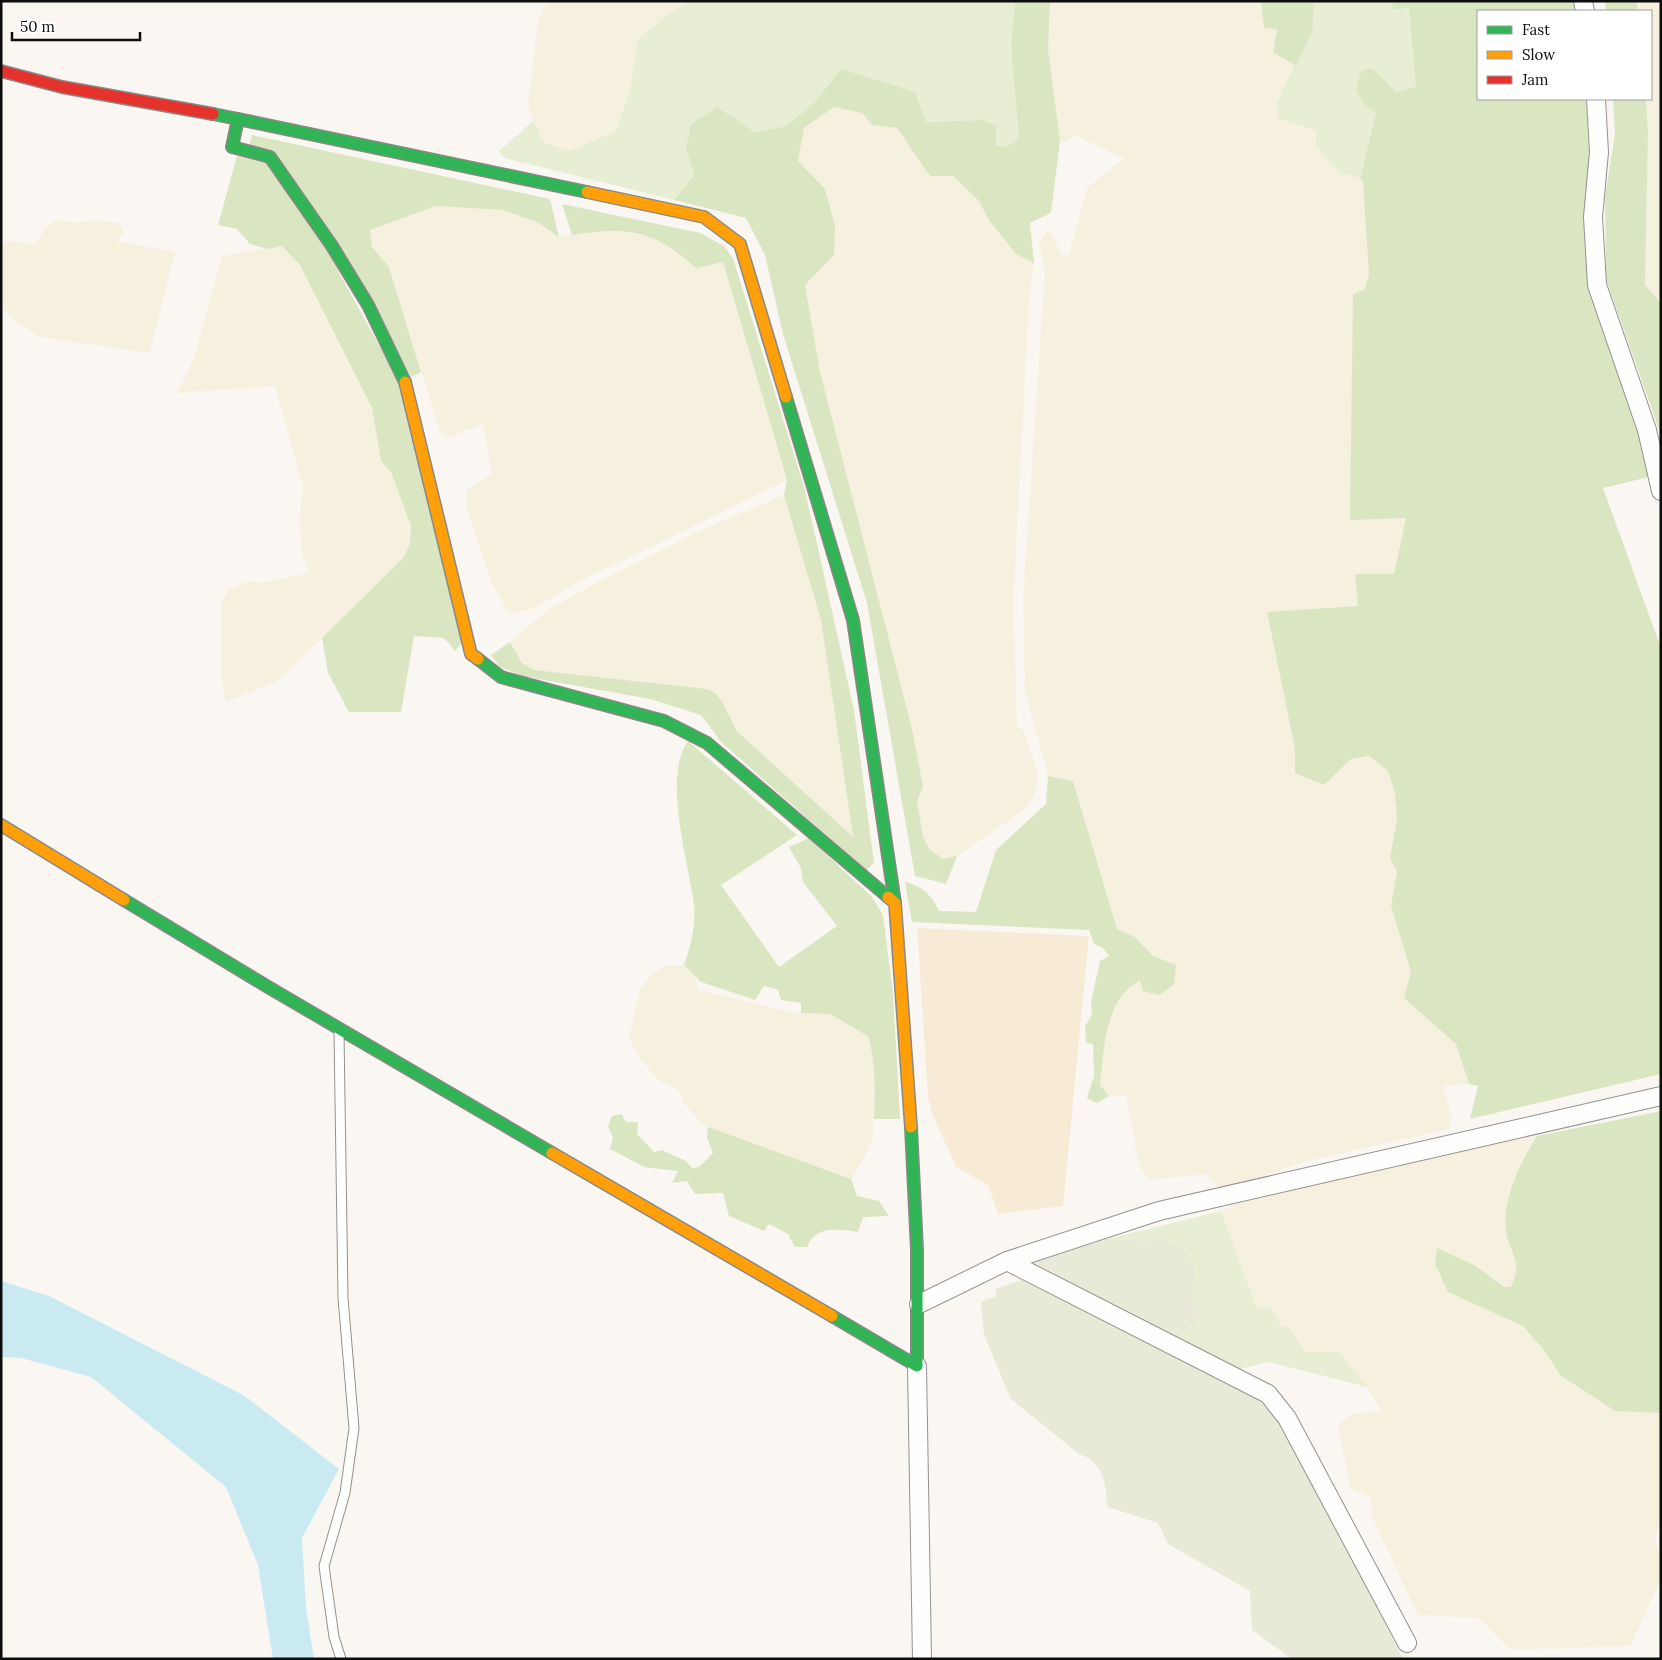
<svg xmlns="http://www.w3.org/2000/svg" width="1662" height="1660" font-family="Lora,serif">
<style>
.farmland{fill:#f6f0df}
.green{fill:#e7eed3}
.forest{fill:#dae5c2}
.sand{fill:#f8ebd5}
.cemetery{fill:#e8e9d6}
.water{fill:#caeaf2}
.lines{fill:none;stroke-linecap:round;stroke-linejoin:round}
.lane-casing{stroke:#949290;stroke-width:11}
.street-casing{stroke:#949290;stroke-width:20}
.fast-casing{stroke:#8a8987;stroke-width:14}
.slow-casing{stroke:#8a8987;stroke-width:14}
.jam-casing{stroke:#8a8987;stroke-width:14}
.lane{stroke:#fefefd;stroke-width:9}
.street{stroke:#fefefd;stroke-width:18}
.fast{stroke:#30b455;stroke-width:11}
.slow{stroke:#ff9f0a;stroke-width:11}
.jam{stroke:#e5322d;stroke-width:11}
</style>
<rect width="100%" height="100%" fill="#faf7f2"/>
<g class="farmland">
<polygon points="547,1 692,1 674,10 638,39 631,85 616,131 569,151 542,141 528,106 538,21"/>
<polygon points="1050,1 1261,1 1264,27 1277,29 1274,52 1296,66 1277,101 1316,131 1316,146 1363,182 1369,275 1364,290 1350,519 1406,518 1394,574 1358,606 1267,612 1295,749 1295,773 1324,785 1351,759 1369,756 1388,771 1395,793 1397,819 1390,858 1397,872 1391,906 1411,972 1404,998 1456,1044 1469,1084 1442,1086 1452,1114 1449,1129 1307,1161 1221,1190 1207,1174 1148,1180 1139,1164 1126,1096 1109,1096 1100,1085 1109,1016 1129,987 1140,980 1153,956 1135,937 1117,929 1073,781 1048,776 1025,690 1023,598 1045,271 1039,243 1049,229 1062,255 1069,255 1087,188 1124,158 1074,135 1066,143 1060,141 1048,49"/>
<polygon points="1637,1 1661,1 1661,303 1645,285 1648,135 1646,99 1651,99 1651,11 1638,11"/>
<polygon points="834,107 862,113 872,125 897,128 930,176 953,176 979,201 988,219 1016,254 1034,263 1029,299 1013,604 1017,724 1025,733 1038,776 1036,790 1027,808 957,856 943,859 929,849 923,836 917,801 923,787 820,372 805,284 834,255 798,161 804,128"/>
<polygon points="436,206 503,210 539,223 559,237 604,229 632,233 657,239 676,250 696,268 723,262 787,480 567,588 535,608 509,614 491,581 466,506 467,490 492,474 483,424 449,437 440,432 389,267 372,247 369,230"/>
<polygon points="56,220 78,223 93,220 119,223 124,234 116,241 175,252 150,353 40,337 18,324 1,307 1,243 15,241 35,245 48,225"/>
<polygon points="282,246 300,265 372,408 381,461 391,472 411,526 410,544 404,557 277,682 226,702 222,685 221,603 230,589 249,581 262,583 309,573 301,549 300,514 303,487 275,386 177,393 194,358 222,256"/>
<polygon points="784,495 821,620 853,838 736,729 723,703 707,689 534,670 522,663 510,642 549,609 600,581 692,534"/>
<polygon points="669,965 684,965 694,974 698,990 795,1013 829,1014 869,1036 874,1055 875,1078 873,1138 865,1156 851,1179 723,1135 702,1124 683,1102 680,1092 657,1079 642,1061 629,1039 639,992 651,974"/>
<polygon points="1537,1136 1525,1156 1506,1232 1516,1256 1516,1276 1511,1287 1505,1287 1491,1276 1448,1292 1524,1326 1544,1350 1560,1375 1615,1411 1661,1413 1661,1520 1655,1539 1661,1555 1661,1580 1630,1646 1510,1650 1479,1618 1418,1615 1372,1517 1371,1497 1350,1488 1338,1424 1355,1413 1382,1412 1367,1387 1305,1352 1289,1327 1282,1327 1270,1308 1257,1309 1221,1211 1255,1195 1463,1149"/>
</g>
<g class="green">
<polygon points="692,1 1015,1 1011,47 1019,138 1005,148 996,145 983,120 926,122 841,69 814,103 786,126 755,132 717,108 686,148 694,175 674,200 504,158 499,151 534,120 542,141 569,151 616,131 631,85 638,39 674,10"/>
<polygon points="1314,1 1391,1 1394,10 1409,6 1416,87 1396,92 1377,72 1366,106 1376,111 1360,179 1350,174 1341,175 1316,146 1316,131 1277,118 1277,102 1311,32"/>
<polygon points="1221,1211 1257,1309 1270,1308 1282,1327 1289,1327 1305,1352 1339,1352 1367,1387 1269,1362 1240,1369 1175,1339 1203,1315 1192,1296 1195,1269 1181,1242 1107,1239"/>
</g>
<g class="forest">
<polygon points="1015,1 1050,1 1048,49 1060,141 1051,213 1030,223 1034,263 1016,254 988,219 979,201 953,176 930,176 897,128 872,125 862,113 834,107 804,128 798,161 825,189 835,226 834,255 805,285 820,372 912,729 923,787 917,801 923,836 929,849 943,859 957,856 946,884 915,876 867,603 783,334 765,255 746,218 674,200 694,175 686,148 691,125 717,107 755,132 786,126 814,103 841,69 915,92 926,122 983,120 996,126 996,145 1005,148 1019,138 1011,47"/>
<polygon points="1261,1 1314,1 1312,32 1296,66 1273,52 1277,29 1264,28"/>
<polygon points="1391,1 1577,1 1579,11 1478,11 1478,99 1586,99 1589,148 1586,205 1587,269 1639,424 1653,476 1603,488 1661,648 1661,1074 1470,1119 1478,1086 1469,1084 1456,1044 1404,998 1411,972 1391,906 1397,872 1390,858 1397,819 1395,793 1388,771 1369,756 1351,759 1324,785 1295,773 1295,749 1267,612 1358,606 1355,574 1394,574 1406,518 1350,520 1353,294 1364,290 1369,275 1363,182 1360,179 1376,112 1366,106 1356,91 1360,73 1369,68 1377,72 1396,92 1416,87 1409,7 1394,10"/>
<polygon points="1605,1 1637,1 1638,11 1606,11"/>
<polygon points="1613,99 1646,99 1648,135 1645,285 1661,303 1661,435 1606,279 1605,196 1615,134"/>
<polygon points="252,135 550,199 559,237 539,223 503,210 436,206 370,230 372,247 389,267 421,372 412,377 250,143"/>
<polygon points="237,156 265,163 327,251 396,376 462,643 455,651 444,638 414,636 401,712 349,712 328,673 322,638 404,557 410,544 411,526 391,472 381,461 372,408 300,265 282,246 267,249 250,244 237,229 218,225"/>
<path d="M562,204L700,233L724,246L733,258L805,490L854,710L874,863L866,870L721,742L701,715L650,699L522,676L500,667L491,655L510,642L522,663L534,670L707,689L716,694L723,703L736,730L853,837L821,620L784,495L787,480L723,262L696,268C654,230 628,226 572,235Z"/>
<path d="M688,741L797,835L721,885L779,967L837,926L803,882L801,868L789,847L809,838L872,897L883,915L893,993L900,1119H874C875,1090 876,1064 868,1036L830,1014L801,1013V1003L781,1000L778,990L764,986L755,1000L701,982L684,965C692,943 697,921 693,898C687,858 663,775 688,741Z"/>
<path d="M1048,776L1073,781L1117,929L1135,937L1153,956L1176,965L1174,985L1159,995L1143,991L1140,980C1103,1002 1105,1047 1100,1085L1109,1096L1097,1103L1087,1098L1094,1076L1093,1044L1086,1043L1085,1026L1092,1015L1091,1002L1100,961L1109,956L1103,948L1094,944L1089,930L912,922L905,882C922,886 931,894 939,911L976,912L996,850L1046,804Z"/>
<path d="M1661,1111V1413L1615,1411L1560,1375L1544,1350L1523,1326L1448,1292L1435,1264L1437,1248L1474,1265L1505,1287H1511C1524,1259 1509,1254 1506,1231C1502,1199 1520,1163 1537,1136Z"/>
<path d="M622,1114L626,1122H638L637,1134L654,1152L662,1150L686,1161L693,1169L700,1166L713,1153L707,1138L708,1127L851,1179L857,1196L879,1201L889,1216L863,1217L858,1232C837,1229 816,1225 807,1247H795L788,1234L769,1224L764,1231L729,1216L723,1193L695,1194L687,1181L672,1183L678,1171L644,1167L610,1149L613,1138L608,1126L612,1116Z"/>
</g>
<polygon class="sand" points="917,928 1089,936 1063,1206 998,1214 988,1185 956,1167 932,1113 928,1097"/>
<g class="cemetery">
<polygon points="1107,1239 1181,1242 1195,1269 1192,1296 1203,1315 1175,1339 1033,1262"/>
<path d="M1025,1279L1261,1400L1283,1422L1403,1659H1292L1252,1630L1250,1591L1168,1544L1158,1523L1108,1507C1105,1483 1104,1462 1079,1454L1011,1399L984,1335L981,1302L997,1296L995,1289Z"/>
</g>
<polygon class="water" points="1,1281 49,1296 245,1396 339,1469 302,1538 306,1608 314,1659 273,1659 258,1565 226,1487 91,1377 21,1358 1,1357"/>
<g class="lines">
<defs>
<polyline id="lane" points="339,1032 343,1298 354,1428 345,1493 324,1566 334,1637 341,1659"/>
<g id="street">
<polyline points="1583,1 1585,11"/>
<polyline points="1596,99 1599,152 1593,217 1597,285 1647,430 1661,491"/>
<polyline points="1007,1261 1268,1394 1287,1418 1407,1643"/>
<polyline points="919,1304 1007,1261 1159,1211 1661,1096"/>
<polyline points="917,1366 922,1659"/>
</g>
<g id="fast">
<polyline points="213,114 238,119 232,147 270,157 332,246 368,305 405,382"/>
<polyline points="238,119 587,192"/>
<polyline points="786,397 853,620 895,903"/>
<polyline points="478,659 501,677 664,721 707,743 888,897"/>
<polyline points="124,900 268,987 552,1153"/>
<polyline points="832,1316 917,1366 917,1250 911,1127"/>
</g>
<g id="slow">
<polyline points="587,192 704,217 740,244 786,397"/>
<polyline points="405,382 471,654 478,659"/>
<polyline points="1,825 124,900"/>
<polyline points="888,897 895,903 911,1127"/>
<polyline points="552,1153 832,1316"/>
</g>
<polyline id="jam" points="1,71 62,87 213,114"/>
</defs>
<use href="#lane" class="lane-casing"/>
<use href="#street" class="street-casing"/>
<use href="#fast" class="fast-casing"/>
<use href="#slow" class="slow-casing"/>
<use href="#jam" class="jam-casing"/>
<use href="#lane" class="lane"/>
<use href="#street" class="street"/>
<use href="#fast" class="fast"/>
<use href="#slow" class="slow"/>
<use href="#jam" class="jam"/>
</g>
<rect width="1662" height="1660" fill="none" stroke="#0d0d0d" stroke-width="5"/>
<rect x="1477" y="10" width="175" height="90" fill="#ffffff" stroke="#9e9e9e"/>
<rect x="1487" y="26" width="25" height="8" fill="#30b455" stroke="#9e9e9e"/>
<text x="1522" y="35" font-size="15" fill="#0d0d0d">Fast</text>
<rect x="1487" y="51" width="25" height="8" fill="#ff9f0a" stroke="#9e9e9e"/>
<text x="1522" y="60" font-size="15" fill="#0d0d0d">Slow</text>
<rect x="1487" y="76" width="25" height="8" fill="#e5322d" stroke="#9e9e9e"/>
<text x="1522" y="85" font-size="15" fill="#0d0d0d">Jam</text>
<path d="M12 32v8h128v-8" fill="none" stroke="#0d0d0d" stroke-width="2.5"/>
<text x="20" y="32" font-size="15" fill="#0d0d0d" stroke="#ffffff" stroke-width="4" paint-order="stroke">50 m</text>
</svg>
